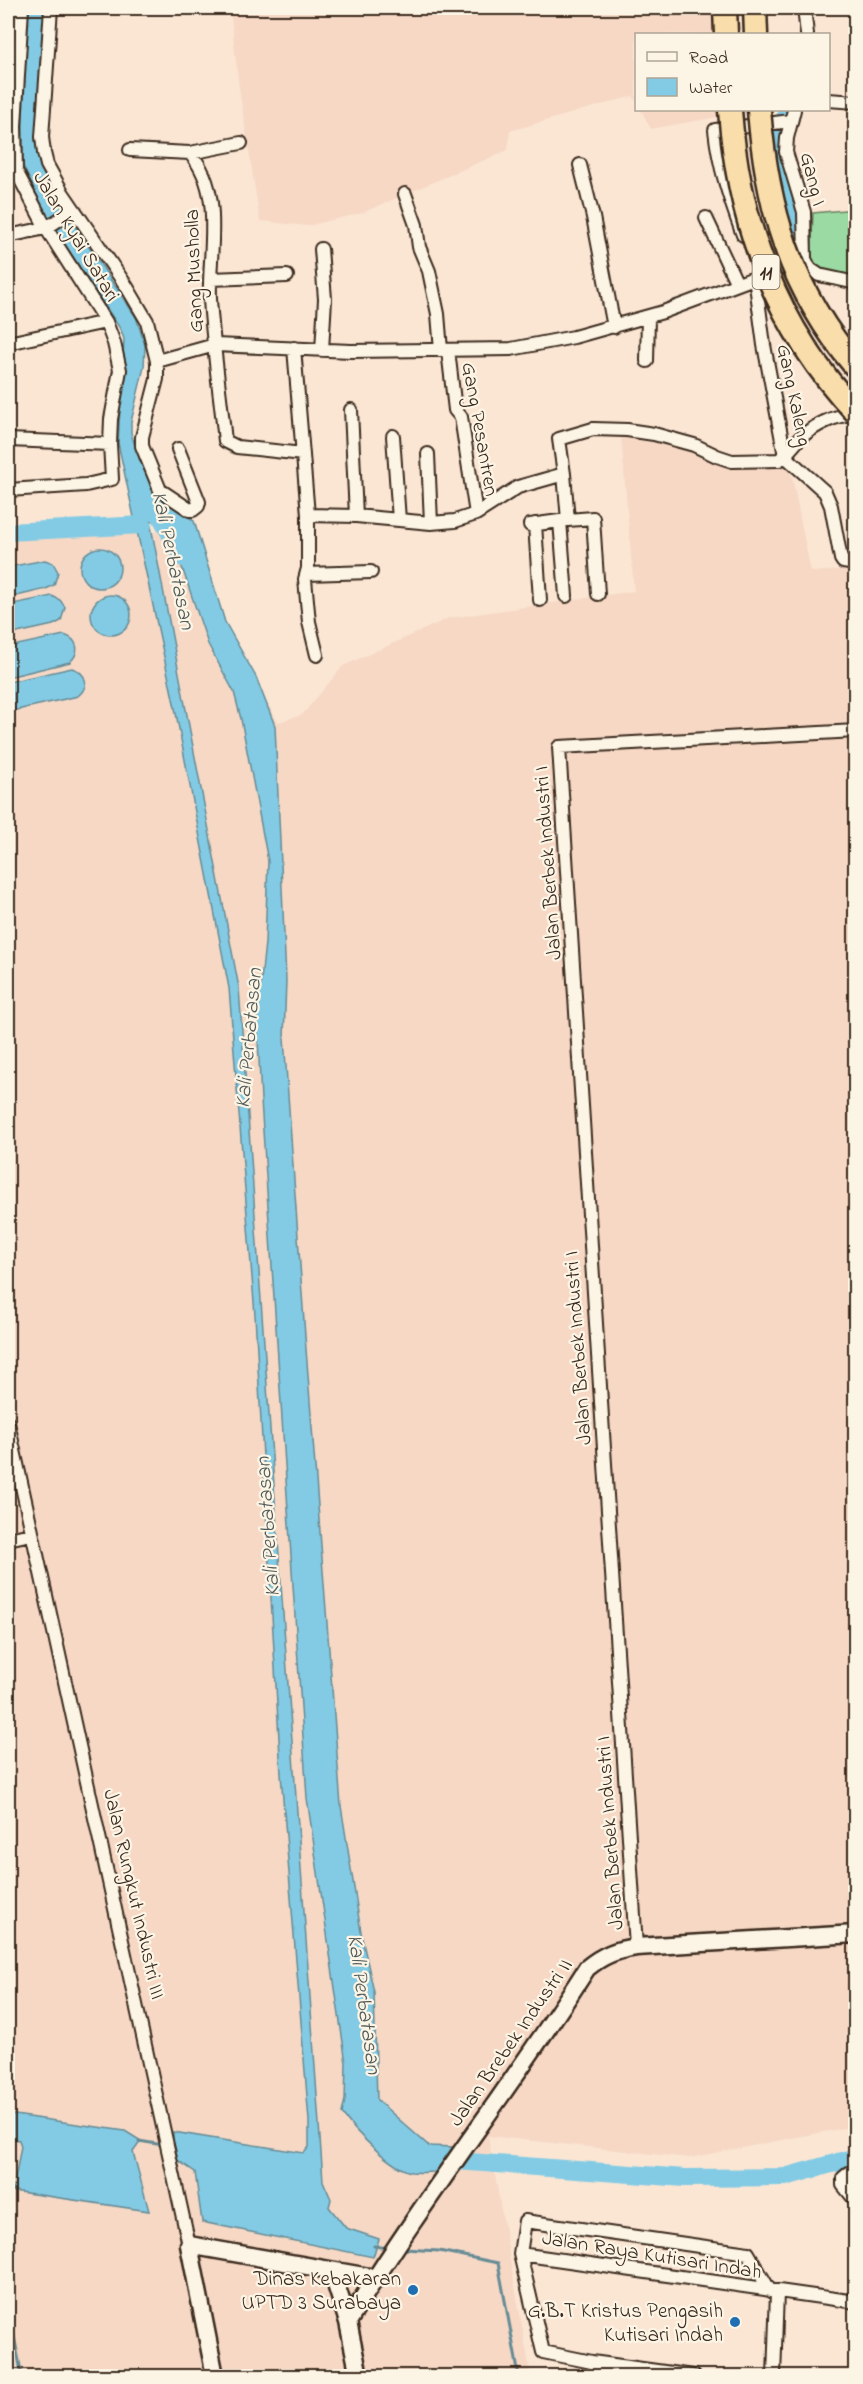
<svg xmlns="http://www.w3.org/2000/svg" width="863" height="2384" font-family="'Indie Flower',sans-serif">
  <rect width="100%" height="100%" fill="#fbe6d4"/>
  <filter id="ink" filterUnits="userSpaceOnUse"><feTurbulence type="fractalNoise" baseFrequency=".0167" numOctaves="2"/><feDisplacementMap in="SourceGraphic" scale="12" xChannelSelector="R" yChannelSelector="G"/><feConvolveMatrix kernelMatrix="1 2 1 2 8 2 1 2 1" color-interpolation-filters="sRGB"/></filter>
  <g filter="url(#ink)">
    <path fill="#f6d8c5" d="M 230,8 L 713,8 L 714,34 L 636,34 L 636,102 L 633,96 L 510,131 L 508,150 L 362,213 L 307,226 L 260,221 L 239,88 Z
      M 641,110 L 717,110 L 718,117 L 651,129 Z
      M 621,436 L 667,438 L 719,463 L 789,462 L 811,572 L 856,569 L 855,2126 L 689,2158 L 488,2136 L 531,2376 L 8,2376 L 8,540 L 170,531 L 278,722 L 302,715 L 343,666 L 449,618 L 634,591 Z"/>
    <path fill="#9bdaa3" stroke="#6b8260" stroke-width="1.5" d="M 855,209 L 855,279 L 815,268 L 811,258 L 813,213 Z"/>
    <path fill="#83cbe4" stroke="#668b95" stroke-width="1.5" d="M 28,8 L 46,8 L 36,137 L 41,166 L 62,207 L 136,317 L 145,345 L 144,367 L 131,422 L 131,433 L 136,449 L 143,469 L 168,502 L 194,521 L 225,622 L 256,677 L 275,726 L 286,980 L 284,1038 L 305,1336 L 341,1806 L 362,1938 L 374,1992 L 377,2100 L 429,2146 L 453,2147 L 435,2172 C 428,2172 419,2173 411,2172 C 391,2168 353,2130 342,2113 L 345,2100 L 346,2063 L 307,1798 L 261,1100 L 257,1018 L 265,943 L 268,861 L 241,719 L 234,692 L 208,644 L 166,520 L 150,521 L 239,988 L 323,2181 L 331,2199 L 329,2207 L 346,2228 L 379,2239 L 373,2257 L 202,2222 L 195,2172 L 173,2157 L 173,2132 L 304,2153 L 309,2147 L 309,2121 L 281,1774 L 255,1315 L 229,988 L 174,703 L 118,443 L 124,339 L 121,330 L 49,220 L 23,166 L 23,110 Z
      M80 568a20 20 0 1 1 40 0a20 20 0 1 1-40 0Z
      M 45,560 L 53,563 L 58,572 L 54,585 L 46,589 L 8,598 L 8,567 Z
      M91 615a20 20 0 1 1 40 0a20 20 0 1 1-40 0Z
      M 52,596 L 60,600 L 65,607 L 61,621 L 53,625 L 8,635 L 8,605 Z
      M 64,635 C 78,639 81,652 70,662 L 8,677 L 8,647 Z
      M 72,668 C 87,673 90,686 78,696 L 8,712 L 8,682 Z
      M 8,2114 L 125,2131 L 141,2141 L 133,2152 L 149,2211 L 13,2191 L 21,2146 L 19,2140 L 8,2138 Z"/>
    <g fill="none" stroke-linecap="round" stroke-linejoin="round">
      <path stroke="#668b95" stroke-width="3" d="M 139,2141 L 163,2145
        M 374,2246 L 388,2248
        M 404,2249 L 439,2251 L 498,2263 L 519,2376
        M 8,2306 L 22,2376"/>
      <path stroke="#83cbe4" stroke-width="18" d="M 787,110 L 777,156 L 794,204 L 797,237
        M 152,500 L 183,558
        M 8,532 L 143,525
        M 442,2160 L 685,2178 L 785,2177 L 856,2157"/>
      <g stroke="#3b2a1e" stroke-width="16">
        <path id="street" d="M 51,8 L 42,137 L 44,153 L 47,165 L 62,192 L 127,287 L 147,321 L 157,361 L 157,379 L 142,437 L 142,446 L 160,490 L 190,510 L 193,510 L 198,506 L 199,502 L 178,449
          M 804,8 L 807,34
          M 828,100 L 856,102
          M 794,110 L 787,138 L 786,152 L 804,212 L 805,259 L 810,269 L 819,275 L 856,283
          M 130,150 L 190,153 C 225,193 208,252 210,299 C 213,346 220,394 225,441 L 237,447 L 303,454
          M 190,153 L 241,143
          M 580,165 L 593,217 L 614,327
          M 405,194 L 416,225 L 419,247 L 429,271 L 438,314 L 441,350
          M 706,218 L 737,284
          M 743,235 C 730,200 719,167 715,130 L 791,121
          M 8,236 L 46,228 L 74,210
          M 321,249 L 325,299 L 322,350
          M 755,277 L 764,345 L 785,456 L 825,492 L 831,506 L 841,559 L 843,562 L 856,564
          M 211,279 L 287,276
          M 8,343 L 106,322
          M 294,348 L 308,515 L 308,568 L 305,579 L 307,601 L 309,622 L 317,655
          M 448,350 L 455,410 L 461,417 L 476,514
          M 157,361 L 215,345 L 351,351 L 511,349 L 574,337 L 663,312 L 805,259
          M 647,361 L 648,317
          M 351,410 L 356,516
          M 393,436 L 399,520
          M 8,440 L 110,444
          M 428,454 L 431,523
          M 564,474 L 568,520 L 593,518 L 598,594
          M 8,490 L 86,485 L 112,479 L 110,444 L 111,419 L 120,370 L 114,343 L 106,322 L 46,228 L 16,171 L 15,126 L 22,8
          M 308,515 L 356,516 L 431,523 L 455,521 L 476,514 L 518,487 L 564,474 L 559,439 L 593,429 L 627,430 L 654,434 L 694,445 L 717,456 L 732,461 L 779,460 C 787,454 792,447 799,439 C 813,426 836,414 856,414
          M 560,521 L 566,596
          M 535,524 L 540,600
          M 530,525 L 567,520
          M 307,574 L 371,572
          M 8,1423 L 189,2245
          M 8,1539 L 31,1534
          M 636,1947 L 559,747 L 856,731
          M 856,2171 L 849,2173 L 843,2178 L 843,2185 L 856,2201
          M 520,2254 L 856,2302
          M 592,2362 L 595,2376
          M 693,2376 L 592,2362 L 543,2352 L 520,2254 L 525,2221 L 748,2253 L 770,2291
          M 774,2376 L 777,2292"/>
      </g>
      <g stroke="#3b2a1e" stroke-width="21">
        <path id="secondary" d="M 332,2272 L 348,2322 L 359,2376
          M 348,2322 C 422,2200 511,2088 587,1968 C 603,1955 616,1950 636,1947 L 856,1934
          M 215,2376 L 189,2245 L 375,2278"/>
      </g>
      <g stroke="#3b2a1e" stroke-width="27">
        <path id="highway" d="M 725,8 L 726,34
          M 755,8 L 756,34"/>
      </g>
      <use href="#street" stroke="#fcf5e5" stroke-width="12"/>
      <use href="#secondary" stroke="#fcf5e5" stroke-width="16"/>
      <use href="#highway" stroke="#f9ddab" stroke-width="22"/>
      <g stroke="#3b2a1e" stroke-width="27" stroke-linecap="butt">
        <path id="highway-bridge" d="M 730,110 C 738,223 777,329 856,412
          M 759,110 C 767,209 790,289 856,367"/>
      </g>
      <use href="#highway-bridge" stroke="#f9ddab" stroke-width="22"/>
    </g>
  </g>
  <g fill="#1f6fb2" stroke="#fcf5e5" stroke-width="2">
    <circle cx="413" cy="2290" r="6"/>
    <circle cx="735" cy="2322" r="6"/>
  </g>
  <g text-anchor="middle" stroke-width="4.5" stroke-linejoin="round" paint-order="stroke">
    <rect fill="#fcf5e5" stroke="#75675a" stroke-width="1.5" x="752.5" y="255" width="27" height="34" rx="4.5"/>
    <g font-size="20" font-weight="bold" fill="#3b2a1e">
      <text x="766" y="279">11</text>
    </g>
    <g font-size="21" fill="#3b2a1e" stroke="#fcf5e5">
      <text transform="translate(814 179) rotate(76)" y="7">Gang I</text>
      <text transform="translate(77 236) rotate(59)" y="7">Jalan Kyai Satari</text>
      <text transform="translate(193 271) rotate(-92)" y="7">Gang Musholla</text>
      <text transform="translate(795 395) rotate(78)" y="7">Gang Kaleng</text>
      <text transform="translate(481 429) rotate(80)" y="7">Gang Pesantren</text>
      <text transform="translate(547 863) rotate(-94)" y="7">Jalan Berbek Industri I</text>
      <text transform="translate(577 1348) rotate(-94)" y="7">Jalan Berbek Industri I</text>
      <text transform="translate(609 1833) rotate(-94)" y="7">Jalan Berbek Industri I</text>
      <text transform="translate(135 1894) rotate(77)" y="7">Jalan Rungkut Industri III</text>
      <text transform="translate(510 2042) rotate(-55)" y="7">Jalan Brebek Industri II</text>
      <text transform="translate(652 2254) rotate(9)" y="7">Jalan Raya Kutisari Indah</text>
    </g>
    <g font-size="21" fill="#3b2a1e" stroke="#fcf5e5" text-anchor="end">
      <text x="401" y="2285">Dinas Kebakaran<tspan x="401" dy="24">UPTD 3 Surabaya</tspan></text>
      <text x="723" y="2317">G.B.T Kristus Pengasih<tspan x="723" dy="24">Kutisari Indah</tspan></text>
    </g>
    <g font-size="22" font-style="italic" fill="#515a59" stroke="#fcf5e5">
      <text transform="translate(175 560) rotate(78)" y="8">Kali Perbatasan</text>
      <text transform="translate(247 1038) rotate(-85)" y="8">Kali Perbatasan</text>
      <text transform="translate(266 1527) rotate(-94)" y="8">Kali Perbatasan</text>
      <text transform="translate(366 2004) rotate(82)" y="8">Kali Perbatasan</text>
    </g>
  </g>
  <rect width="863" height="2384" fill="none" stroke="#fcf5e5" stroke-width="30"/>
  <rect x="15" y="15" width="833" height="2354" fill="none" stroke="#3b2a1e" stroke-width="2" filter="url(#ink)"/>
  <rect x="635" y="33" width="195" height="78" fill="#fcf5e5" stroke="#afa495" stroke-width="1.5"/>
  <rect x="647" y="52" width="30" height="9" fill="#fcf5e5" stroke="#afa495" stroke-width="1.5"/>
  <text x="689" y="63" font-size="18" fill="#3b2a1e">Road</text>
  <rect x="647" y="78" width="30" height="18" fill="#83cbe4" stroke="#afa495" stroke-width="1.5"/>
  <text x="689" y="93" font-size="18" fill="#3b2a1e">Water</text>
</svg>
